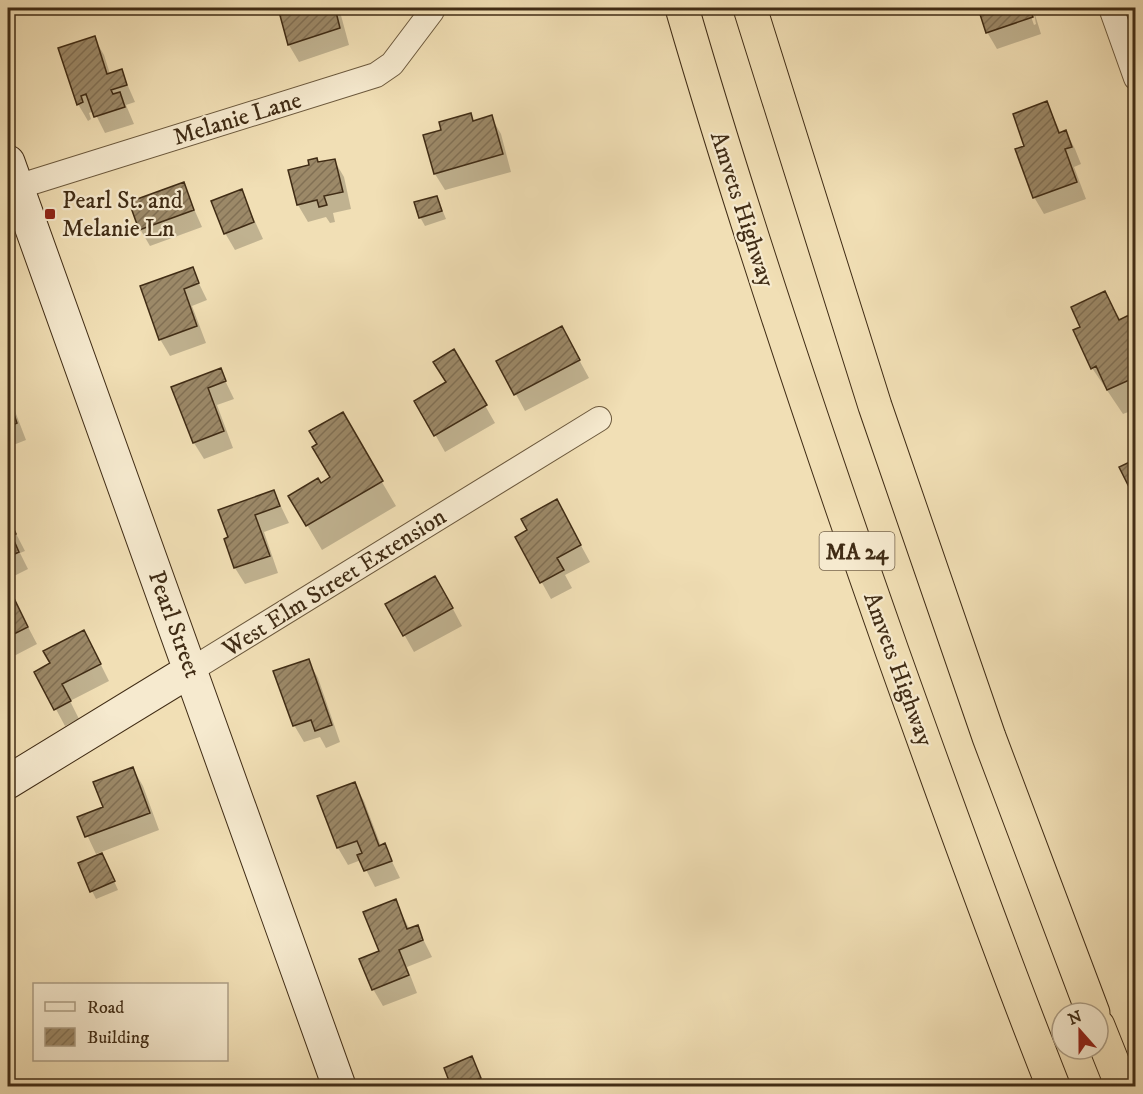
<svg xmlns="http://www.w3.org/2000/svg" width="1143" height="1094" font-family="'IM FELL DW Pica',serif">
  <defs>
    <pattern id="building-hatch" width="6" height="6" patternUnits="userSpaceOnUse" patternTransform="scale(1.5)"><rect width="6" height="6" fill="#9c8968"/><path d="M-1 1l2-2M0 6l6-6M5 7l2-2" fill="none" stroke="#817054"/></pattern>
  </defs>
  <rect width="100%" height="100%" fill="#f1dfb5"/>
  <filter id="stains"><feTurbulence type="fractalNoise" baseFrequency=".00333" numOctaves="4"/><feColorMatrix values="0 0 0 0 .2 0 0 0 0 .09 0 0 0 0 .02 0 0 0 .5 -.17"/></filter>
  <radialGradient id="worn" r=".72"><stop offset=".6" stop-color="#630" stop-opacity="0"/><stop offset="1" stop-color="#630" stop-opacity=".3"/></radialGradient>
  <path fill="#0003" d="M 280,8 L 339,8 L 349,45 L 299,62 L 289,45 Z
    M 979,8 L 1028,8 L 1034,25 L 1036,24 L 1033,8 L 1041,34 L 997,49 L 987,32 Z
    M 94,38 L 104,55 L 110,74 L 121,70 L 135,102 L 126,105 L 134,124 L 105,133 L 94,111 L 89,113 L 91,119 L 88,121 L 78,104 Z
    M 1047,103 L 1061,134 L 1066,132 L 1075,149 L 1081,164 L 1074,167 L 1086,199 L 1044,214 L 1034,197 L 1026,147 Z
    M 470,115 L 474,122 L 491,117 L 501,134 L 511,172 L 445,190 L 435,174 L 443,131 Z
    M 334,160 L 344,177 L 351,209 L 333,213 L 335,222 L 330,223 L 326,217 L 308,222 L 298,205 L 290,171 Z
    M 183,184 L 202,227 L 150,246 L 140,229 Z
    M 241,191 L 263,239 L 235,250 L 225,233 Z
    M 437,197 L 446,219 L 425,226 L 420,217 Z
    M 192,269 L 207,300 L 192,306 L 206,343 L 170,356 L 160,339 Z
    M 1105,293 L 1121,321 L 1136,330 L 1136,409 L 1123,414 L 1092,368 L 1082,328 Z
    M 571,345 L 589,378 L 525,411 L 498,361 Z
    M 454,351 L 495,423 L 445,452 L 416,401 L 447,383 Z
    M 220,370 L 234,399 L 217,405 L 233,448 L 204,459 L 194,443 L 173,388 Z
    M 8,393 L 26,440 L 8,447 Z
    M 342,414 L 396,506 L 322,550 L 290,496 L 332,478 Z
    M 274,492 L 289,523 L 264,532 L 278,573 L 245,584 L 235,568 L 225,540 Z
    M 566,518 L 590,562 L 565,575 L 572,588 L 551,599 L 517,538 Z
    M 8,522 L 10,522 L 25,551 L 20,553 L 28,569 L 8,579 Z
    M 8,589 L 37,644 L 12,657 L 8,650 Z
    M 445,594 L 462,626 L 414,652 L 387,604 Z
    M 93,649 L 109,681 L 70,701 L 79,719 L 65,726 L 36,672 Z
    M 308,661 L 318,678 L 340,742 L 326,748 L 320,737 L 304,742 L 294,725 Z
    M 133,769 L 143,786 L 159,830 L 96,854 L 79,818 L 105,808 Z
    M 354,784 L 364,801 L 381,846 L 384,845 L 400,878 L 375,887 L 361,860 L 348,865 L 338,848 L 319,797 Z
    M 106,863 L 118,890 L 96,899 L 92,891 Z
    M 395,901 L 410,930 L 417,927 L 432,957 L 407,967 L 417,993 L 383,1006 L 373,989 Z
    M 476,1066 L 483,1084 L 486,1082 L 489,1086 L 453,1086 L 445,1069 Z
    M 38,1083 L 40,1086 L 28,1086 Z"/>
  <path fill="url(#building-hatch)" stroke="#402c15" stroke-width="1.5" d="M 278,8 L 335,8 L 340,28 L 288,45 Z
    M 978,8 L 1030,8 L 1033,17 L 986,33 Z
    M 95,36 L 107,74 L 122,69 L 127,85 L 111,90 L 113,94 L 120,92 L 125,107 L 94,117 L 86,94 L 81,96 L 83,102 L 77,105 L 58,48 Z
    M 1047,101 L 1059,133 L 1066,130 L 1072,147 L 1065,149 L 1077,182 L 1033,198 L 1015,149 L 1024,146 L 1013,114 Z
    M 471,113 L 473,121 L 492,115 L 503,154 L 434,174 L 423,135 L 441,130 L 439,122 Z
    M 317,158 L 318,162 L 335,159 L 343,192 L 324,196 L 327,205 L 319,207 L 317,200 L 297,205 L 288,170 L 309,165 L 308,160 Z
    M 184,182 L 194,210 L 139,230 L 129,202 Z
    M 242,189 L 254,222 L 224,234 L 211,201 Z
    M 437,196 L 442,211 L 419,218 L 414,202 Z
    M 193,267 L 199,283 L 184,289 L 197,326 L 159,340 L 140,286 Z
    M 1105,291 L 1119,320 L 1129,315 L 1136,331 L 1136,377 L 1107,390 L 1096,366 L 1091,369 L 1073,330 L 1080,327 L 1071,307 Z
    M 562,326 L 580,360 L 514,395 L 496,361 Z
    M 454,349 L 487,405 L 434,436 L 414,401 L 446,382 L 433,362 Z
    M 221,368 L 226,381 L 208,388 L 224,431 L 193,443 L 171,387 Z
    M 8,397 L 17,423 L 8,427 Z
    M 343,412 L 383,481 L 306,526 L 288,496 L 318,478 L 321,483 L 330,477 L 312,447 L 317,444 L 309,431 Z
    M 1136,459 L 1136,501 L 1119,467 Z
    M 274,490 L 280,506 L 255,515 L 270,556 L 234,568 L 224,539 L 228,537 L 218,510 Z
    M 557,499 L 581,545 L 557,558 L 564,570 L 540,583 L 515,537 L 527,530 L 521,519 Z
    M 10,520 L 16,534 L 12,536 L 19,552 L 8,557 L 8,521 Z
    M 435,576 L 453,608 L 403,636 L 385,604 Z
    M 8,586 L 28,627 L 8,637 Z
    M 84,630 L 101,664 L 62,684 L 71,701 L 54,710 L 34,672 L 50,663 L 43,651 Z
    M 309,659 L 332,725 L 315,731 L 311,720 L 293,726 L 273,671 Z
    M 133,767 L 150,813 L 85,837 L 77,817 L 103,807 L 93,782 Z
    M 355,782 L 379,846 L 385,843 L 392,861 L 364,871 L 357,855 L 362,853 L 357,841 L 337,848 L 317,796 Z
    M 102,853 L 115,881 L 90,892 L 78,863 Z
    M 396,899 L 407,929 L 418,925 L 423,940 L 399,950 L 409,975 L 372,990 L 359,959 L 379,951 L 363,912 Z
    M 472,1056 L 481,1078 L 460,1086 L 451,1086 L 444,1068 Z"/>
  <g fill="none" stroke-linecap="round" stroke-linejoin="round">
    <g stroke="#6c593d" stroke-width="26">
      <path id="street" d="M 1111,8 L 1136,78
        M 17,187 L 376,75 L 392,64 L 432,11
        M 191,670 L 599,419"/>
    </g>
    <g stroke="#402c15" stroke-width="35">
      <path id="secondary" d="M 8,162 L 339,1086
        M 8,782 L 191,670"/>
    </g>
    <g stroke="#402c15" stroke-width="35">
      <path id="highway" d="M 682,8 C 745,224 817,438 892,651 C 944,797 996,942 1053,1086
        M 750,8 L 875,406 L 989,737 L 1093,1013
        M 1098,1026 L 1122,1086"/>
    </g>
    <use href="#street" stroke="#f6eacf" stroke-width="24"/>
    <use href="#secondary" stroke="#f6eacf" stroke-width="33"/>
    <use href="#highway" stroke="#f1dfb5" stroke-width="33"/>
  </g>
  <rect fill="#8f2418" stroke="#f6eacf" stroke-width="2" x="44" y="208" width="12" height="12" rx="3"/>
  <g text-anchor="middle" stroke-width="4.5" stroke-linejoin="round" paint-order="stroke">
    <rect fill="#f6eacf" stroke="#77654d" stroke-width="1.5" x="819.5" y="532" width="75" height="38" rx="4.5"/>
    <g font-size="22" font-weight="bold" fill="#402c15">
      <text x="857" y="559">MA 24</text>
    </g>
    <g font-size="24" fill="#402c15" stroke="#f6eacf">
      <text transform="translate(237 118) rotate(-17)" y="8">Melanie Lane</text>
      <text transform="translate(743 209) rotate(72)" y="8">Amvets Highway</text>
      <text transform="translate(334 582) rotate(-32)" y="8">West Elm Street Extension</text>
      <text transform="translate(175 624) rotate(70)" y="8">Pearl Street</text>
      <text transform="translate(899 669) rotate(70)" y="8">Amvets Highway</text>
    </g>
    <g font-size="24" fill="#402c15" stroke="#f6eacf" text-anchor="start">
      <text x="62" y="208">Pearl St. and<tspan x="62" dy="28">Melanie Ln</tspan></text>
    </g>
  </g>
  <rect width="1143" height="1094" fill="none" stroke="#f1dfb5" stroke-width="30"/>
  <rect x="9" y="9" width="1125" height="1076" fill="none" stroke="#402c15" stroke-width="3"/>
  <rect x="15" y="15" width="1113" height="1064" fill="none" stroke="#402c15" stroke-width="1.5"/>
  <rect x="33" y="983" width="195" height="78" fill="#f6eacf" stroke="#ad9e85" stroke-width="1.5"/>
  <rect x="45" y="1002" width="30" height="9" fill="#f6eacf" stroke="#ad9e85" stroke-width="1.5"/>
  <text x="87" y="1013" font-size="18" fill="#402c15">Road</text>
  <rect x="45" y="1028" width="30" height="18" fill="url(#building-hatch)" stroke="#ad9e85" stroke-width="1.5"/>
  <text x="87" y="1043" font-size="18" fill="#402c15">Building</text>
  <g transform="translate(1080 1031) rotate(339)"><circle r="28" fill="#f6eacf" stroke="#ad9e85" stroke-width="1.5"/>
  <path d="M0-4.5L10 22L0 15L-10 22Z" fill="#8f2418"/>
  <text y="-9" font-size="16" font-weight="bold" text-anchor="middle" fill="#402c15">N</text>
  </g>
  <rect width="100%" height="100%" filter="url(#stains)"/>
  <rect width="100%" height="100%" fill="url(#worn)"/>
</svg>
